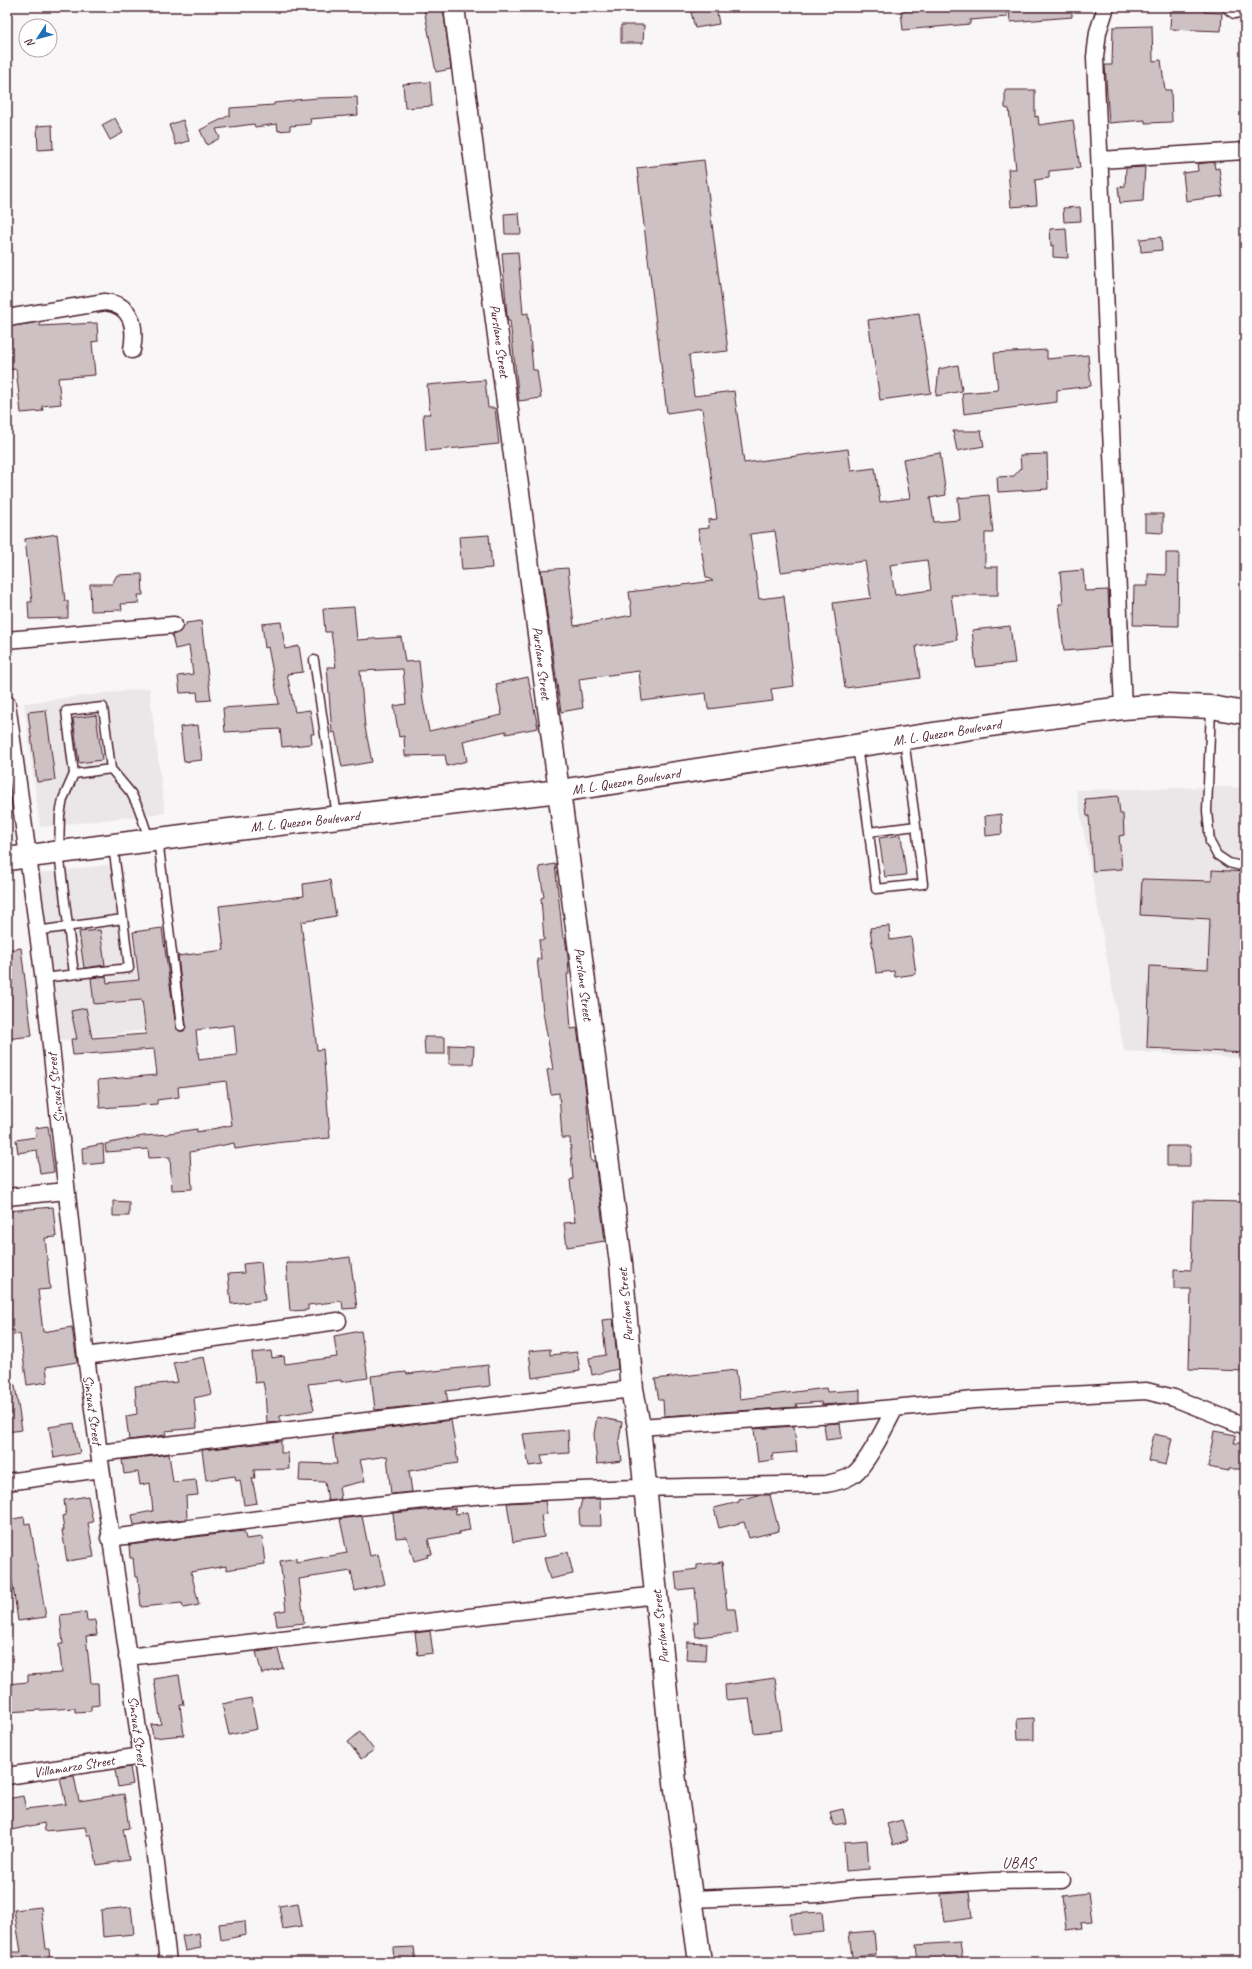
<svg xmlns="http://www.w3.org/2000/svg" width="1252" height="1969" font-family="Caveat,sans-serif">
  <rect width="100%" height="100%" fill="#f8f6f7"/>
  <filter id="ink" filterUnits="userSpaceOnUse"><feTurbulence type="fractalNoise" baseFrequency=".025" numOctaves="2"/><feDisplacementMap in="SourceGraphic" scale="8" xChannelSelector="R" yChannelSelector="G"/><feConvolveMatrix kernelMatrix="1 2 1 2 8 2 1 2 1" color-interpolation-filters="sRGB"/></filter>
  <g filter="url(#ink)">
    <path fill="#ebe6e8" d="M 149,688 L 165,813 L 40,827 L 24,703 Z
      M 1227,787 L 1245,788 L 1245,1058 L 1124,1051 L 1076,790 Z
      M 122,863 L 144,1030 L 55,1041 L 33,874 Z"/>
    <path fill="#cdc1c4" stroke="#4a1f2b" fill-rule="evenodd" d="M 435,7 L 443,7 L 451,69 L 436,72 L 424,9 Z
      M 716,7 L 719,24 L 695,28 L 691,12 Z
      M 939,7 L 1006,7 L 1007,17 L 970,20 L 970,24 L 903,30 L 901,11 Z
      M 1009,7 L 1072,7 L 1072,17 L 1010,22 Z
      M 1171,7 L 1206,7 L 1204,12 L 1222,13 L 1221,31 L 1170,29 Z
      M 621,25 L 644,25 L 643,43 L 621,43 Z
      M 1152,26 L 1153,61 L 1161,60 L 1165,90 L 1171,90 L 1172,122 L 1145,123 L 1145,120 L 1109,123 L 1105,65 L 1112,65 L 1113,27 Z
      M 430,82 L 432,106 L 405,108 L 403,84 Z
      M 1005,90 L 1035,90 L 1035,117 L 1038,116 L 1039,125 L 1073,120 L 1080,168 L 1049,171 L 1049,178 L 1035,180 L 1037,205 L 1011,207 L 1008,169 L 1016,169 L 1009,109 L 1005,108 Z
      M 357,97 L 358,115 L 310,119 L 311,124 L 290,126 L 290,130 L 278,131 L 277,124 L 255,127 L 254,124 L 216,129 L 220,138 L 207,145 L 200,130 L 230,115 L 230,108 L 274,105 L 274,103 L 294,101 L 294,100 L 319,98 Z
      M 115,118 L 123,133 L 110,140 L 102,125 Z
      M 183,120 L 189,141 L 176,145 L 169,125 Z
      M 52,125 L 53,149 L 38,150 L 37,126 Z
      M 704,160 L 728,351 L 689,355 L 694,396 L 734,391 L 744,463 L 848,449 L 851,471 L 875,468 L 880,502 L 910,498 L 903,459 L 940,453 L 946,495 L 930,498 L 934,522 L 960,520 L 958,498 L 989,495 L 993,533 L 985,533 L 985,567 L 998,567 L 998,595 L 951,595 L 957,640 L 916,646 L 920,678 L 845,688 L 833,603 L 871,598 L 865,561 L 781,572 L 775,531 L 750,534 L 759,599 L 784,596 L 794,686 L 771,689 L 773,701 L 708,709 L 706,693 L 642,701 L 639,671 L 579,679 L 583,708 L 561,712 L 541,570 L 568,568 L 574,626 L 632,615 L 629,592 L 713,581 L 706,577 L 698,529 L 709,528 L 708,520 L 717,519 L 702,408 L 667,413 L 637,168 ZM 927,560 L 931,590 L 895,595 L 890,565 Z
      M 1214,162 L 1215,169 L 1219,168 L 1223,196 L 1186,201 L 1183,173 L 1198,171 L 1197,164 Z
      M 1145,167 L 1143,201 L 1120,203 L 1118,187 L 1125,186 L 1126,168 Z
      M 1080,207 L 1081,221 L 1064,222 L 1063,208 Z
      M 519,213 L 521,234 L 505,234 L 504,214 Z
      M 1066,228 L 1068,258 L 1053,257 L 1053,245 L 1051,246 L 1050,229 Z
      M 1161,237 L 1162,250 L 1141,252 L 1140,239 Z
      M 518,252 L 523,314 L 528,313 L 533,370 L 537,370 L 541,398 L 519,401 L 510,321 L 508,321 L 507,316 L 502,253 Z
      M 919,313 L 931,393 L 880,400 L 868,320 Z
      M 40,322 L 40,326 L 97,323 L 98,341 L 92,342 L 95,375 L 58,378 L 61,404 L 42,406 L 43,411 L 21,413 L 16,369 L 7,370 L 7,327 Z
      M 1047,350 L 1047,359 L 1088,355 L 1091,386 L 1057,390 L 1057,402 L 964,414 L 962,393 L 998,390 L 994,353 Z
      M 958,365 L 962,391 L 936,396 L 939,369 Z
      M 485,380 L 488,408 L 495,408 L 499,444 L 426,451 L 423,414 L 430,414 L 427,385 Z
      M 953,431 L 981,431 L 984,446 L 957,451 Z
      M 1047,454 L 1048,489 L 998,492 L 997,477 L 1014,476 L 1021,468 L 1020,455 Z
      M 1145,514 L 1163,514 L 1163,533 L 1145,532 Z
      M 57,534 L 65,601 L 68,601 L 68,618 L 29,619 L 28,602 L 32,602 L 25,539 Z
      M 489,535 L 492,568 L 462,570 L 459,537 Z
      M 1166,553 L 1179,553 L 1178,626 L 1133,625 L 1134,586 L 1148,586 L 1148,574 L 1166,575 Z
      M 1083,570 L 1085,591 L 1108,590 L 1111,647 L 1064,651 L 1059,604 L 1063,604 L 1060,572 Z
      M 142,574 L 143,595 L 138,595 L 139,603 L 121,604 L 122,610 L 91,611 L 90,584 L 112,584 L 117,575 Z
      M 354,607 L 357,640 L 401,637 L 405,662 L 419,661 L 423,701 L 429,731 L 502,715 L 496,684 L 528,677 L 538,728 L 506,734 L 506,731 L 463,741 L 467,761 L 447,766 L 445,755 L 405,756 L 404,736 L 399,737 L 394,706 L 406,704 L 403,669 L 360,671 L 365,727 L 372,762 L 342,767 L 335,732 L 332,733 L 327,667 L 336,667 L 331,632 L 325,632 L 323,609 Z
      M 201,621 L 211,700 L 198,701 L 197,692 L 180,693 L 178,676 L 193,674 L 189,646 L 175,649 L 172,635 L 180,632 L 183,626 L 186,626 L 186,623 Z
      M 281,622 L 285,649 L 299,646 L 303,672 L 287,674 L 295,712 L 310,710 L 314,734 L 311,734 L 312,744 L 282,747 L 280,729 L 225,732 L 223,708 L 279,704 L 268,647 L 265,648 L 262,624 Z
      M 1010,626 L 1015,663 L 976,667 L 972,630 Z
      M 46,710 L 55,780 L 37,782 L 28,712 Z
      M 96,715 L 102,760 L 79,763 L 73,718 Z
      M 198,725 L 202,760 L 184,762 L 180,727 Z
      M 1118,796 L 1120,814 L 1123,814 L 1124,835 L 1119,836 L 1122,869 L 1093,871 L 1089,816 L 1087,816 L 1085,799 Z
      M 1001,814 L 1002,834 L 986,836 L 985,816 Z
      M 901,835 L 906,875 L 885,877 L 879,838 Z
      M 555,864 L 563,938 L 565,938 L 568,957 L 569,974 L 567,974 L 571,1029 L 577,1028 L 586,1092 L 591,1161 L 595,1161 L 605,1241 L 567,1247 L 564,1223 L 575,1222 L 570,1180 L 573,1179 L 570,1138 L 562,1138 L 559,1093 L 551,1094 L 547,1070 L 553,1069 L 543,1012 L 537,959 L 541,959 L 539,940 L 544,940 L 541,898 L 544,897 L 539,867 Z
      M 1212,870 L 1245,872 L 1245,1053 L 1147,1048 L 1150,966 L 1208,969 L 1210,919 L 1140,915 L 1142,879 L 1212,881 Z
      M 330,880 L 336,916 L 301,922 L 317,1050 L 323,1049 L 330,1138 L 283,1142 L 235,1149 L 234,1143 L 190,1152 L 192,1189 L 172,1190 L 170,1157 L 149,1158 L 148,1149 L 106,1152 L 105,1144 L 143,1136 L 169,1134 L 169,1133 L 197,1129 L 197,1132 L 232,1125 L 226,1081 L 178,1087 L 179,1097 L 157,1100 L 157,1104 L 100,1108 L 98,1080 L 157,1075 L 154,1049 L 73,1055 L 71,1039 L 77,1039 L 71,1011 L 86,1008 L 92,1038 L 146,1034 L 142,1000 L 94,1004 L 91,978 L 106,976 L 107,983 L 139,980 L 133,932 L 162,928 L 176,1027 L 179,1031 L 184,1031 L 186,1025 L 178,956 L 224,950 L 219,906 L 304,896 L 303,884 ZM 234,1025 L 237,1055 L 199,1060 L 196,1030 Z
      M 889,926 L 890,940 L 911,937 L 916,974 L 895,977 L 894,971 L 876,973 L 870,928 Z
      M 100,930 L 105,965 L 84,968 L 79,932 Z
      M 21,948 L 32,1036 L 7,1039 L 7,950 Z
      M 424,1037 L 445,1037 L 445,1054 L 425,1054 Z
      M 449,1045 L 474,1046 L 473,1064 L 449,1064 Z
      M 48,1126 L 54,1172 L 40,1174 L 37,1150 L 18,1153 L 16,1140 L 36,1137 L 35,1128 Z
      M 103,1144 L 104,1163 L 83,1165 L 82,1148 Z
      M 1167,1146 L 1190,1146 L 1190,1166 L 1167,1166 Z
      M 113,1201 L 129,1202 L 129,1216 L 113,1216 Z
      M 1193,1201 L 1245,1202 L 1245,1371 L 1189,1369 L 1191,1289 L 1174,1289 L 1174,1269 L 1191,1270 Z
      M 53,1207 L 56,1237 L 45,1238 L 50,1289 L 38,1290 L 43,1332 L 72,1327 L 77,1362 L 46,1367 L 48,1382 L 27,1385 L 20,1334 L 14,1335 L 14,1330 L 7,1331 L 7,1211 Z
      M 350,1257 L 357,1308 L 343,1309 L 342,1301 L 308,1305 L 308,1310 L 290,1311 L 286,1263 L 304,1263 Z
      M 261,1262 L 265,1300 L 231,1304 L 228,1274 L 244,1273 L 243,1264 Z
      M 613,1319 L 618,1369 L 592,1375 L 589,1358 L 606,1355 L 602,1320 Z
      M 361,1331 L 368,1378 L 341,1382 L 341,1380 L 308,1384 L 314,1410 L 280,1416 L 280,1422 L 267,1423 L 265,1392 L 263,1382 L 255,1383 L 252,1353 L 271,1351 L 272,1358 L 284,1356 L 285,1364 L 337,1357 L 334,1336 Z
      M 550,1349 L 550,1355 L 577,1352 L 580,1371 L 532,1378 L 529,1351 Z
      M 204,1357 L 212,1394 L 194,1398 L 197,1428 L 165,1431 L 166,1435 L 129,1440 L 126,1416 L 137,1414 L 135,1386 L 178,1382 L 173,1363 Z
      M 488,1365 L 490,1386 L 446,1391 L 448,1402 L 375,1410 L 371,1376 L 406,1372 L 407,1374 Z
      M 736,1370 L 740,1399 L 826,1388 L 827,1392 L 860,1390 L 860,1402 L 822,1405 L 821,1402 L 796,1404 L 797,1407 L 664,1416 L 663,1400 L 659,1400 L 655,1379 Z
      M 7,1385 L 15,1385 L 22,1430 L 7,1432 Z
      M 597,1417 L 622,1422 L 619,1440 L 622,1461 L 597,1464 L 594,1434 Z
      M 451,1420 L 458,1463 L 409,1471 L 412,1492 L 391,1494 L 387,1456 L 360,1460 L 365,1481 L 339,1487 L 341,1499 L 328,1501 L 325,1482 L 299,1481 L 300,1463 L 337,1464 L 332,1435 Z
      M 74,1423 L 80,1453 L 54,1458 L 49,1427 Z
      M 840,1423 L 842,1438 L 826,1440 L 824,1424 Z
      M 794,1426 L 797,1452 L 772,1454 L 773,1460 L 758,1462 L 754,1429 Z
      M 568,1430 L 569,1453 L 541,1455 L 543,1464 L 529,1466 L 523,1434 Z
      M 1214,1431 L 1236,1435 L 1234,1443 L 1245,1443 L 1245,1469 L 1229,1469 L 1229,1471 L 1208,1467 Z
      M 1154,1434 L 1172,1438 L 1166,1465 L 1148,1461 Z
      M 281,1441 L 281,1453 L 288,1453 L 289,1469 L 254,1470 L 255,1478 L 252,1478 L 257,1503 L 244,1505 L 240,1480 L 236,1481 L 235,1476 L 206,1480 L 202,1450 Z
      M 169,1454 L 173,1482 L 196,1480 L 198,1495 L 186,1496 L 187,1519 L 134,1525 L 132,1515 L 153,1511 L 150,1483 L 140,1485 L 138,1472 L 124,1474 L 122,1460 Z
      M 759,1495 L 770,1495 L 779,1531 L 749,1538 L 744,1522 L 719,1528 L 714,1508 L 739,1502 L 739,1500 Z
      M 88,1496 L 93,1522 L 88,1523 L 94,1557 L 67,1561 L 62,1530 L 64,1530 L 62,1516 L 66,1515 L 64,1500 Z
      M 582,1499 L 600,1499 L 601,1526 L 580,1526 L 579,1512 Z
      M 545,1501 L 547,1514 L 541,1515 L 544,1537 L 513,1542 L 507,1503 Z
      M 448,1508 L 449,1509 L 455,1508 L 456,1514 L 467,1512 L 470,1530 L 459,1532 L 459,1534 L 428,1539 L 432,1554 L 427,1555 L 428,1557 L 414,1561 L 407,1537 L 396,1538 L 393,1513 Z
      M 362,1516 L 370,1556 L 378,1554 L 385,1584 L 355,1591 L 351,1571 L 299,1579 L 304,1623 L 277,1626 L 275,1612 L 286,1610 L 280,1561 L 296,1558 L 296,1562 L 347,1553 L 340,1519 Z
      M 24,1517 L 25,1524 L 30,1523 L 46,1617 L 18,1621 L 12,1580 L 7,1581 L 7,1520 Z
      M 244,1531 L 246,1539 L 262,1537 L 265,1564 L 226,1570 L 226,1566 L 191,1572 L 199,1605 L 183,1608 L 182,1603 L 141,1607 L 138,1577 L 135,1577 L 133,1558 L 130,1558 L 129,1545 Z
      M 568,1552 L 573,1574 L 550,1579 L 544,1558 Z
      M 722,1562 L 727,1609 L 735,1609 L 738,1633 L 696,1637 L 694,1622 L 698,1622 L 695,1588 L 677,1590 L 675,1572 L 697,1569 L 697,1565 Z
      M 86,1612 L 87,1621 L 95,1620 L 97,1635 L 86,1636 L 91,1683 L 98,1683 L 99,1705 L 91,1706 L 91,1711 L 75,1712 L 75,1708 L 7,1712 L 7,1684 L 28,1682 L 28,1675 L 62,1673 L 59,1644 L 63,1644 L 60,1615 Z
      M 430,1631 L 433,1653 L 418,1655 L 415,1633 Z
      M 687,1642 L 706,1643 L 705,1661 L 686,1660 Z
      M 278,1649 L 283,1668 L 262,1674 L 256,1652 Z
      M 179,1675 L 184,1705 L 180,1705 L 184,1735 L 153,1738 L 151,1725 L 161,1724 L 154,1679 Z
      M 775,1678 L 782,1730 L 754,1733 L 749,1698 L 726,1700 L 725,1685 Z
      M 251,1698 L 257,1729 L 229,1735 L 222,1704 Z
      M 1034,1718 L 1034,1740 L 1018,1740 L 1017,1719 Z
      M 360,1732 L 374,1750 L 361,1759 L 348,1742 Z
      M 130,1767 L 133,1784 L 118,1787 L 115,1770 Z
      M 74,1776 L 79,1801 L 124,1794 L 129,1828 L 123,1829 L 129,1860 L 97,1865 L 91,1835 L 87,1835 L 85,1827 L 45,1831 L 44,1823 L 7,1831 L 7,1799 L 23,1796 L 26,1809 L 66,1804 L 60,1778 Z
      M 843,1809 L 846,1823 L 833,1825 L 830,1812 Z
      M 902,1820 L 908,1840 L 893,1845 L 887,1824 Z
      M 867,1840 L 869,1869 L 846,1871 L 844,1842 Z
      M 969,1892 L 972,1918 L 945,1922 L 941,1894 Z
      M 1088,1893 L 1092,1921 L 1081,1922 L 1082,1928 L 1066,1930 L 1062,1896 Z
      M 298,1903 L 302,1926 L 283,1929 L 279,1906 Z
      M 41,1907 L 46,1949 L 49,1949 L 50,1962 L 12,1962 L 11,1952 L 21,1952 L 14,1910 Z
      M 131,1907 L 134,1934 L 103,1937 L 101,1910 Z
      M 822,1912 L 824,1932 L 792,1935 L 790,1914 Z
      M 245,1921 L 246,1935 L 221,1940 L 219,1924 Z
      M 874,1931 L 876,1955 L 852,1957 L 849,1933 Z
      M 199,1933 L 201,1948 L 185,1951 L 182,1936 Z
      M 960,1942 L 963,1962 L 918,1962 L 916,1945 Z
      M 414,1947 L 416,1962 L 394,1962 L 393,1948 Z"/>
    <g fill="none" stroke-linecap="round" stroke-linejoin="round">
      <g stroke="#4a1f2b" stroke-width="11">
        <path id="service" d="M 314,660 L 337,816
          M 1211,708 L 1207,811 L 1210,842 L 1217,855 L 1229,863 L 1245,867
          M 857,746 L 869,832 L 916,826 L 904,740
          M 74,774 L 111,769
          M 869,832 L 876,889 L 923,884 L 916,826
          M 158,839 L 181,1026
          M 36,931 L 123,919 L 113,846
          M 74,974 L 59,853 L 60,815 L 63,799 L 74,774 L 66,711 L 103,707 L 111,769 L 131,793 L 139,809 L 149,839
          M 43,978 L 129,968 L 123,919"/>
      </g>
      <g stroke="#4a1f2b" stroke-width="19">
        <path id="minor" d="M 1106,7 L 1098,32 L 1095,57 L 1123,708
          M 1231,7 L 1235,10
          M 1100,160 L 1245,151
          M 7,318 L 105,302 C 133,305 136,327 132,350
          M 7,640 L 174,625
          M 7,704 C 20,797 33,889 44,982 C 58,1107 70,1232 86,1356 C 112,1558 145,1759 168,1962
          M 7,1197 L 66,1191
          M 86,1356 L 338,1321
          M 639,1427 L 833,1414 L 974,1400 L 1146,1391 L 1174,1398 L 1245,1426
          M 99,1453 L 632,1389
          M 7,1482 L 101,1469
          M 109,1538 C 235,1523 360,1504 486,1495 C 599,1487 713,1487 826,1484 C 836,1482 846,1480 854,1474 C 868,1463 886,1425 895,1408
          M 127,1657 L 657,1595
          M 7,1776 L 142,1756
          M 691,1899 L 818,1894 L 856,1889 L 993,1881 L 1062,1880"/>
      </g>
      <g stroke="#4a1f2b" stroke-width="23">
        <path id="tertiary" d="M 454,7 L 559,791"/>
      </g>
      <g stroke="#4a1f2b" stroke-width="25">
        <path id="primary" d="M 559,791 L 621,1263 L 632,1389 L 639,1427 L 643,1465 L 675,1782 L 700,1962"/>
      </g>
      <g stroke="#4a1f2b" stroke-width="25">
        <path id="trunk" d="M 7,859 L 221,831 L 559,791 L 1005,723 L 1123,708 L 1166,705 L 1211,707 L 1245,713"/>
      </g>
      <use href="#service" stroke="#fff" stroke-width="8"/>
      <use href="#minor" stroke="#fff" stroke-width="16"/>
      <use href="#tertiary" stroke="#fff" stroke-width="20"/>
      <use href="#primary" stroke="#fff" stroke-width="22"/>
      <use href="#trunk" stroke="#fff" stroke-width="22"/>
    </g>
  </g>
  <g text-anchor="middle" stroke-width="3" stroke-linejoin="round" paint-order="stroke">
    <g font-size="14" fill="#4a1f2b" stroke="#fff">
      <text transform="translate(500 341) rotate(82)" y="5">Purslane Street</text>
      <text transform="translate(542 663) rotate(83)" y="5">Purslane Street</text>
      <text transform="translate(947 732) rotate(-9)" y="5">M. L. Quezon Boulevard</text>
      <text transform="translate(626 781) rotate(-9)" y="5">M. L. Quezon Boulevard</text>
      <text transform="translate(305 821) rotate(-6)" y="5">M. L. Quezon Boulevard</text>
      <text transform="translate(584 984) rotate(83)" y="5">Purslane Street</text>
      <text transform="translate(55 1088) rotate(-96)" y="5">Sinsuat Street</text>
      <text transform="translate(625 1305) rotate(-95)" y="5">Purslane Street</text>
      <text transform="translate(93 1410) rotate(82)" y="5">Sinsuat Street</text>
      <text transform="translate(660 1627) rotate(-96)" y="5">Purslane Street</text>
      <text transform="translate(138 1731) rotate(82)" y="5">Sinsuat Street</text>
      <text transform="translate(74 1766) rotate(-9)" y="5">Villamarzo Street</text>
    </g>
    <g font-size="15" letter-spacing="1" fill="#4a1f2b" stroke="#fff">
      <text x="1019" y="1868">UBAS</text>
    </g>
  </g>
  <rect width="1252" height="1969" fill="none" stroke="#fff" stroke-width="24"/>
  <rect x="12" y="12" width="1228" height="1945" fill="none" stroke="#4a1f2b" stroke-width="1.5" filter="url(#ink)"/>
  <g transform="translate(38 38) rotate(234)"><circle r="19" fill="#ffffff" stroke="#b7a5aa"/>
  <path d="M0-3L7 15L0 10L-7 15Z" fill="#1f6fb2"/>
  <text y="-6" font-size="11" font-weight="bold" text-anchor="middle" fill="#4a1f2b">N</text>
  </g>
</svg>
